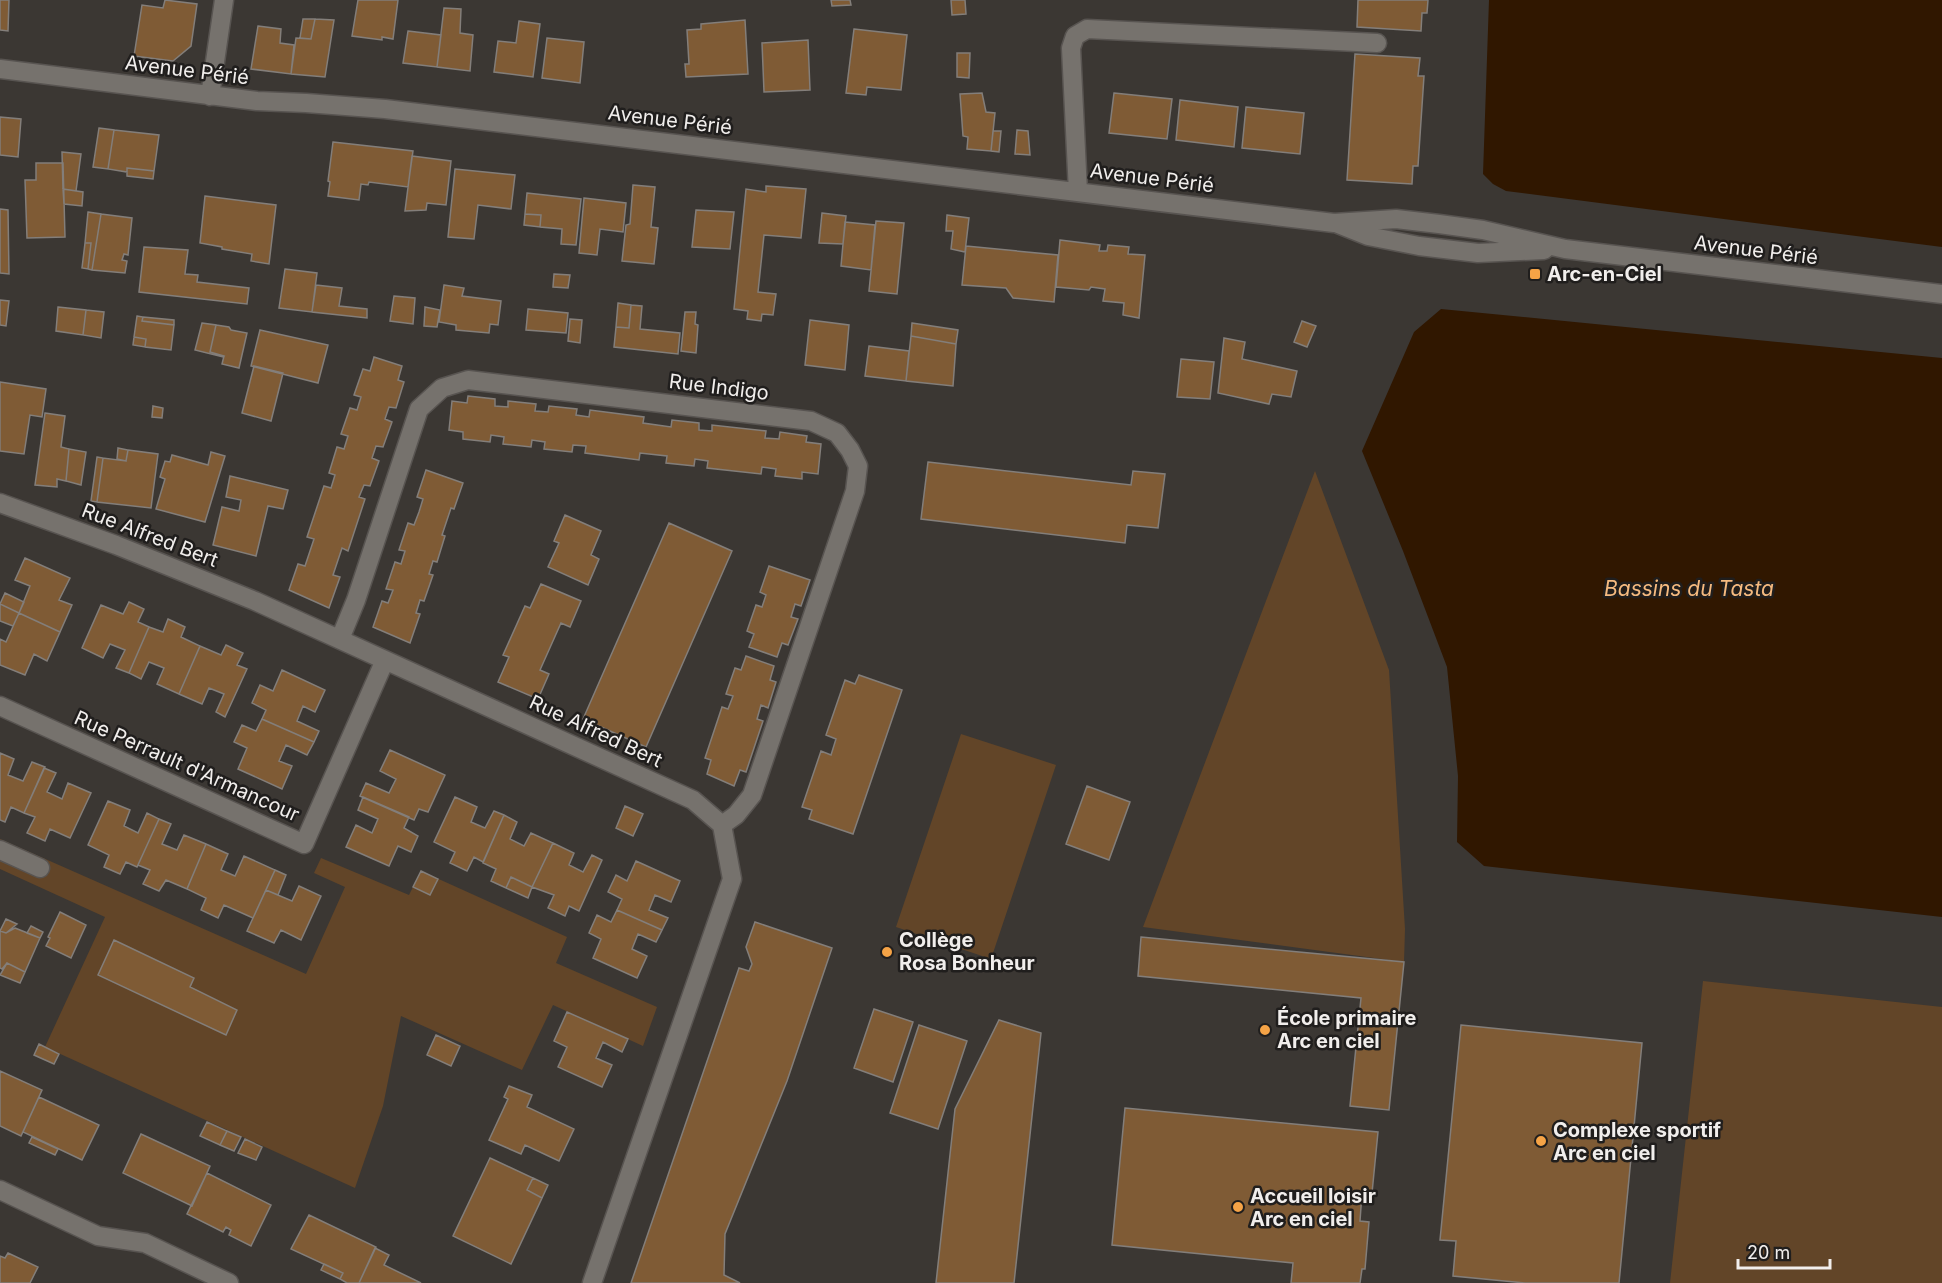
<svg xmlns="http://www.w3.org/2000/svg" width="1942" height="1283" font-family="Inter,sans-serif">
  <rect width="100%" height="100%" fill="#3b3733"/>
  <path fill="#624528" d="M 1315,471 L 1389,670 L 1405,929 L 1404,962 L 1143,927 Z
    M 961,734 L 1056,765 L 991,959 L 896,927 Z
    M 0,839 L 306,974 L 345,887 L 314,873 L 321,858 L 409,895 L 421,871 L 567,937 L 556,963 L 657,1007 L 643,1046 L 553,1005 L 522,1070 L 401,1016 L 383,1106 L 355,1188 L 45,1047 L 105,917 L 0,869 Z
    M 1703,981 L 1942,1007 L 1942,1283 L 1670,1283 Z"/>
  <path fill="#301700" d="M 1489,0 L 1942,0 L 1942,247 L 1506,191 L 1493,184 L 1483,174 Z
    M 1441,309 L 1942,358 L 1942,917 L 1484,866 L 1457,842 L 1458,776 L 1447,667 L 1403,551 L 1362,451 L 1414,332 Z"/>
  <path fill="#7f5b35" stroke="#837e7a" stroke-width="1.5" d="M 0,0 L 9,0 L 8,31 L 0,30 Z
    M 165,0 L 197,4 L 191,46 L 173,61 L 134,56 L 142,5 L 163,8 Z
    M 358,0 L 398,0 L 393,39 L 382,37 L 382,40 L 352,36 Z
    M 831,0 L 850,0 L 851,5 L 832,6 Z
    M 951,0 L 965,0 L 966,14 L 952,15 Z
    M 1358,0 L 1428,0 L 1427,13 L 1422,13 L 1421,31 L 1357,27 Z
    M 444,8 L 461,9 L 460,33 L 473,35 L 470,71 L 437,67 Z
    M 303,19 L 315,19 L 311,39 L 300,38 Z
    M 315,19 L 334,20 L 325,77 L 291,74 L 296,38 L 311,39 Z
    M 745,20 L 748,74 L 686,77 L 685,64 L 689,64 L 687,30 L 701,29 L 701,24 Z
    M 519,21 L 540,24 L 533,77 L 494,72 L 498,41 L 516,43 Z
    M 258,26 L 281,29 L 280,43 L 294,45 L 291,74 L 251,69 Z
    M 854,29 L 907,35 L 901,90 L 867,87 L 866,95 L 846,93 Z
    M 408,31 L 441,35 L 437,67 L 403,63 Z
    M 547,38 L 584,42 L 580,83 L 542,78 Z
    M 808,40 L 810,90 L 764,92 L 762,43 Z
    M 957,53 L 970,53 L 969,78 L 957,77 Z
    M 1355,54 L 1420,58 L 1418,76 L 1424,76 L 1418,166 L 1413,166 L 1412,184 L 1347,180 Z
    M 982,93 L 986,112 L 995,113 L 991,151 L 967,149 L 968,137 L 963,136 L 960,94 Z
    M 1114,93 L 1172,99 L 1167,139 L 1109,133 Z
    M 1180,100 L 1238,107 L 1234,147 L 1176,140 Z
    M 1246,107 L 1304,113 L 1300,154 L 1242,148 Z
    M 0,117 L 21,119 L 18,157 L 0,155 Z
    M 99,128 L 114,130 L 108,169 L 93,167 Z
    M 114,130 L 159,135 L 154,171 L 127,168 L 127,172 L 108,169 Z
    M 1017,130 L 1028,131 L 1030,155 L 1015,154 Z
    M 993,131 L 1001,131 L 999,152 L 991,151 Z
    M 333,142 L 413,151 L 408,187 L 369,182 L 368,185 L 361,184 L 359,200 L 328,196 L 330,182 L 328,181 Z
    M 62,152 L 81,154 L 76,191 L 63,189 Z
    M 412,156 L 451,161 L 446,205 L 427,203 L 426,210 L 405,211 Z
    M 36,163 L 63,163 L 65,237 L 27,238 L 25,180 L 36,180 Z
    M 127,168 L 154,171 L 153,179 L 127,176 Z
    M 455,169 L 515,175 L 511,209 L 478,205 L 474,239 L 448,237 Z
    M 633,185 L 655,187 L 651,227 L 658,228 L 654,264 L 622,261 L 626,225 L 630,224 Z
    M 766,186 L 806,189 L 801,238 L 764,235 L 758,292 L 776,294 L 773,315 L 762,314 L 761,321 L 747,319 L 748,311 L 734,309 L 746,189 L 766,192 Z
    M 63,189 L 83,192 L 82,206 L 64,204 Z
    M 527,193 L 581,199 L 576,245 L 561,244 L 562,229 L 540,227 L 541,215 L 525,214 Z
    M 205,196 L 276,205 L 269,264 L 251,261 L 252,254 L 222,249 L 222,247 L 200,243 Z
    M 584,198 L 626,203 L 623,232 L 600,229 L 597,255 L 579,253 Z
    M 0,209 L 8,210 L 9,274 L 0,273 Z
    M 696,210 L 734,212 L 730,249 L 692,247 Z
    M 88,212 L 101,214 L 92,270 L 88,269 L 91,243 L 85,243 Z
    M 822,213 L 846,216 L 843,244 L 819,243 Z
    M 101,214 L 132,218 L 128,255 L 124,254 L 122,260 L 127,261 L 125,273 L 92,270 Z
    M 525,214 L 541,215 L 540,227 L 524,225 Z
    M 947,215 L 969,218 L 965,252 L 951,249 L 953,231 L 946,231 Z
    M 876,221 L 904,223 L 897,294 L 869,291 Z
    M 845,222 L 875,225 L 871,270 L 841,266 Z
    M 1060,240 L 1100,245 L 1099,251 L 1107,251 L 1108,245 L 1129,247 L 1128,254 L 1145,255 L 1139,318 L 1123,315 L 1124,303 L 1103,301 L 1105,289 L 1091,287 L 1089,290 L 1056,287 Z
    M 85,243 L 91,243 L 88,269 L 82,268 Z
    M 966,246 L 1058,255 L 1054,302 L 1013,298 L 1006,288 L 962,285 Z
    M 144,247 L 188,250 L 185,274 L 198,275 L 197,282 L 249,288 L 247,304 L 139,292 Z
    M 285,269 L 317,273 L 312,312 L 279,308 Z
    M 554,274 L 570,275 L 568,288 L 553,287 Z
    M 316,285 L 342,288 L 339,306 L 367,309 L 367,318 L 312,312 Z
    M 444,285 L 464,288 L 462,296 L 501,301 L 498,325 L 490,324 L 489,333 L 456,330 L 456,325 L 439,322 Z
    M 394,296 L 415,298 L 413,324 L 390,321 Z
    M 0,300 L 9,301 L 6,326 L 0,325 Z
    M 618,303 L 631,305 L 629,328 L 616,327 Z
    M 631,305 L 642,306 L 640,329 L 680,333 L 678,354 L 614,347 L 616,327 L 629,328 Z
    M 58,307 L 86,310 L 83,335 L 56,331 Z
    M 425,307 L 440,310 L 437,327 L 424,326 Z
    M 528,309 L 568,313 L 566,333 L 526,330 Z
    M 86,310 L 104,312 L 101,338 L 83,335 Z
    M 685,312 L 696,312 L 695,324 L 698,325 L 696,353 L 681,351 Z
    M 137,316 L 143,317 L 142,321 L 174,325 L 171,350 L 145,347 L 146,339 L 134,337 Z
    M 143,317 L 174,320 L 174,325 L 142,321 Z
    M 570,319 L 582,320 L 580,343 L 568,341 Z
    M 810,320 L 849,325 L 845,370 L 805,365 Z
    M 1302,321 L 1316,326 L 1307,347 L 1294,342 Z
    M 202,323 L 216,325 L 210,352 L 224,356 L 223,357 L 195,350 Z
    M 912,323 L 958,330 L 956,344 L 911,336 Z
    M 216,325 L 229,327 L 231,330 L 247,333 L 239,368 L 222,364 L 224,356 L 210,352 Z
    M 260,330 L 328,345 L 318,383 L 251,366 Z
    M 911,336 L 956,344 L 953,386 L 906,381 Z
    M 134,337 L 146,339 L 145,347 L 133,345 Z
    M 1224,338 L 1245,342 L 1242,359 L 1297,371 L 1291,397 L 1272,394 L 1269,404 L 1218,393 Z
    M 869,346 L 909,351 L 906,381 L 865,376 Z
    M 374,357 L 402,366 L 398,380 L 404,382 L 396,408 L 389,407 L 385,419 L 392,422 L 383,447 L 376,446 L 372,458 L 379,461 L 370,486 L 364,485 L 359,497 L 365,499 L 348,551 L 342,548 L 333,575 L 340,577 L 329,608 L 289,590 L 298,564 L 305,566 L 314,539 L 307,537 L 324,486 L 331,488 L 335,475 L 329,473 L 337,447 L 344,449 L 348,436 L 341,434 L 350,408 L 357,410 L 361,397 L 354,395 L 363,369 L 370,371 Z
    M 1181,359 L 1214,362 L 1210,399 L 1177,397 Z
    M 254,366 L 283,373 L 271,421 L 242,413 Z
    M 0,382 L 46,389 L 42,417 L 30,415 L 24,454 L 0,451 Z
    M 468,396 L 495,399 L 495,406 L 508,407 L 508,401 L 536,404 L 535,411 L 548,412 L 549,406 L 577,409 L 576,415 L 589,417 L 590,410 L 644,417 L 643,423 L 671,427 L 672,420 L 699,423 L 699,430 L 712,431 L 712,425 L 766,431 L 765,438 L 779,439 L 780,432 L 807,436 L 806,442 L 821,444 L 818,474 L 802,472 L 802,479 L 775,476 L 776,469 L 762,467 L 761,474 L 707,468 L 708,461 L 695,459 L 694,466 L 666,463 L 667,456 L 640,453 L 639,460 L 585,453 L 586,446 L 573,445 L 572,452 L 544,449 L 545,442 L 532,440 L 531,447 L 503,444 L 504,437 L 491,435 L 490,442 L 463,439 L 463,432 L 449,430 L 452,401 L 467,403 Z
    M 153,406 L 163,408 L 162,418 L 152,417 Z
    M 45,413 L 65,416 L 61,447 L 69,449 L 66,481 L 57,479 L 57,487 L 35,485 Z
    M 118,448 L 128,450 L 126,461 L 117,459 Z
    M 69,449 L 86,452 L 81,485 L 66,481 Z
    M 128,450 L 158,454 L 151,508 L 97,502 L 103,458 L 126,461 Z
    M 211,452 L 225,456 L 205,522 L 156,509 L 165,479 L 160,477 L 165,461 L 170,462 L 172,455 L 208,465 Z
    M 97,457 L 103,458 L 97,502 L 91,501 Z
    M 928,462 L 1131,485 L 1133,471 L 1165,474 L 1158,528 L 1127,525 L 1125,543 L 921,519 Z
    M 426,470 L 463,483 L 454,509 L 451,508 L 442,535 L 445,536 L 437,562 L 433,561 L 429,574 L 433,575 L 424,601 L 420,600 L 416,613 L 420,614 L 410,643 L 373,627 L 382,601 L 388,603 L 393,590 L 386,589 L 395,562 L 401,564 L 405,551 L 399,550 L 408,523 L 414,525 L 419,512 L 423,499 L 417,497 Z
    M 230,476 L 288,490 L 283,509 L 268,506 L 256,556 L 213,545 L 222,507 L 239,511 L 241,500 L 226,497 Z
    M 565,515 L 601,531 L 591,555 L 599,559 L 588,585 L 548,567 L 559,543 L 554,541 Z
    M 669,523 L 732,551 L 646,747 L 583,719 Z
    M 25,558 L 70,578 L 59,600 L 72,605 L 60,632 L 19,613 L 30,586 L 15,580 Z
    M 769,566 L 810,580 L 801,606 L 795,604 L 791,617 L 798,619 L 788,645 L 782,643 L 777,657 L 749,647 L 754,634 L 747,631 L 756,605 L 762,607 L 766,595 L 760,592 Z
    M 541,584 L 581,601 L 570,627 L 561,623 L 540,670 L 549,674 L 538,699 L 498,682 L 509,657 L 503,655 L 525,606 L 530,608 Z
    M 5,593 L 24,602 L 19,613 L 0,604 Z
    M 129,602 L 144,609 L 138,622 L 149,627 L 129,673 L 116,668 L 125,650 L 110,644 L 103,658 L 82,648 L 101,605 L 123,614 Z
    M 0,604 L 19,613 L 13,626 L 0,621 Z
    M 19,613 L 60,632 L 47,661 L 34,654 L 25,675 L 0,665 L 0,639 L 6,642 Z
    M 168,619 L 185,627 L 181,637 L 200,646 L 179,694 L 157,684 L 164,668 L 149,662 L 141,679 L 129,673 L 149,627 L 163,632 Z
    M 226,645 L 243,653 L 237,665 L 247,669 L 225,717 L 216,712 L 224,694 L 209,688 L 202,704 L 179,694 L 200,646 L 221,655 Z
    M 746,656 L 774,666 L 770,680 L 776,682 L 768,708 L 761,705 L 757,719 L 763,721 L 746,772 L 740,770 L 734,786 L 707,774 L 711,760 L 705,758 L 722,707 L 728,709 L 733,696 L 726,694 L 735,668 L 741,670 Z
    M 282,670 L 325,690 L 315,712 L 303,706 L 297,721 L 319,731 L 314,742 L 262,719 L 266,710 L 252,703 L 260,685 L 273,691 Z
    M 859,675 L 902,690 L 853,834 L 809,819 L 812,810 L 802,807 L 821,751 L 831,755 L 836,739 L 826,735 L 845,680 L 855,684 Z
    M 262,719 L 314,742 L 307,755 L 286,745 L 279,761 L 292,766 L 282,789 L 238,769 L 247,748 L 234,742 L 242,725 L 256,731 Z
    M 390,750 L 445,775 L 428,812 L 419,809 L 414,820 L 360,796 L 366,783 L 389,793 L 396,779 L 380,771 Z
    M 0,753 L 14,759 L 8,775 L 23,781 L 32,762 L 45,767 L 24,813 L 11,807 L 5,822 L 0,820 Z
    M 44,768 L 56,773 L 47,792 L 62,799 L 68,783 L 91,793 L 70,838 L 50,829 L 45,841 L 27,833 L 35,817 L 24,813 Z
    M 1087,786 L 1130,802 L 1109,860 L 1066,844 Z
    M 363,797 L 409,817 L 404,828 L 418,836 L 411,852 L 398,846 L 389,866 L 346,847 L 356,825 L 372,833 L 378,819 L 358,810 Z
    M 455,797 L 477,807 L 471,822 L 485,828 L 494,811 L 504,815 L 483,862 L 474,857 L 467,871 L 450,863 L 455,852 L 434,842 Z
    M 108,801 L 130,810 L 124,826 L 138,833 L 147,813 L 159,819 L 137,867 L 126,862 L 120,874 L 104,867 L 109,855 L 88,845 Z
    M 625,806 L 643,814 L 633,836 L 616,828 Z
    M 504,815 L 517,822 L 510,839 L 524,846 L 531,833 L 553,843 L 532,887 L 511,877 L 506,888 L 491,881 L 496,869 L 483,863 Z
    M 159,819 L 171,824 L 162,844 L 177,850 L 184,835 L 206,844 L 187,889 L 166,880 L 159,891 L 143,884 L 150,870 L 138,865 Z
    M 553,843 L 574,853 L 569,865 L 583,872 L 592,855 L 602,860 L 579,911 L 569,906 L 565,916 L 548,908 L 554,895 L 532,887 Z
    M 206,844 L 228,854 L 221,870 L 235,876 L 244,856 L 275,870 L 253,918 L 224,905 L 218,918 L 201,910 L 206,898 L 187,889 Z
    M 636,861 L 680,881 L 671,902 L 655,895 L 649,910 L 668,918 L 662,930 L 617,910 L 622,899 L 608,892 L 616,875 L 627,881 Z
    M 275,870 L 286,875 L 278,895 L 266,890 Z
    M 421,871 L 438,879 L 430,895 L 413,887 Z
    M 511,877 L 532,887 L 528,898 L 506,888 Z
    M 299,886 L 321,896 L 301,940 L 281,930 L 274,943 L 247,931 L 266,890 L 292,901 Z
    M 617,910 L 662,930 L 656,942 L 638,934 L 632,949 L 647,956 L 637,978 L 593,958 L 601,939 L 589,933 L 597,915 L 611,922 Z
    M 60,912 L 86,925 L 71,958 L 46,946 L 50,938 L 48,937 Z
    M 6,919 L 17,924 L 6,933 L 0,931 Z
    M 755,922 L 832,948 L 787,1081 L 725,1234 L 724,1275 L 740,1283 L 631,1283 L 739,968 L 749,971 L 752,964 L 746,947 Z
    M 31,926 L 43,932 L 40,938 L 27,933 Z
    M 15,928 L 40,938 L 25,972 L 7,963 L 2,969 L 0,968 L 0,931 L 6,933 Z
    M 1141,937 L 1404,962 L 1389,1110 L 1350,1106 L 1361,998 L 1138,976 Z
    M 114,940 L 194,978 L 190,987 L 237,1010 L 226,1035 L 98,975 Z
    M 7,963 L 25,972 L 20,983 L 0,975 Z
    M 874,1009 L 913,1022 L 893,1082 L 854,1068 Z
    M 567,1012 L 628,1039 L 622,1052 L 603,1042 L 596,1058 L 612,1065 L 602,1087 L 558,1067 L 567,1047 L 554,1041 Z
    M 999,1020 L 1041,1033 L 1014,1283 L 936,1283 L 955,1109 Z
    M 919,1025 L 967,1041 L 938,1129 L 890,1113 Z
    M 1461,1025 L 1642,1043 L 1619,1283 L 1525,1283 L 1453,1276 L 1456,1241 L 1440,1240 Z
    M 436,1035 L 460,1046 L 451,1066 L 427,1055 Z
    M 39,1044 L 59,1054 L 54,1064 L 34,1055 Z
    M 0,1071 L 42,1090 L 21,1136 L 0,1126 Z
    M 509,1086 L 532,1095 L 527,1107 L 574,1129 L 559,1161 L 525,1145 L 521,1154 L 489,1140 L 508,1099 L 504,1097 Z
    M 39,1097 L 99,1125 L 82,1160 L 23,1132 Z
    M 1125,1108 L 1378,1132 L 1372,1193 L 1362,1193 L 1360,1221 L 1369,1222 L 1365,1269 L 1362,1269 L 1360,1283 L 1291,1283 L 1293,1263 L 1112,1245 Z
    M 207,1122 L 227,1131 L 220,1145 L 200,1136 Z
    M 227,1131 L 241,1137 L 234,1151 L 220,1145 Z
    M 141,1134 L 210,1166 L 192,1206 L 123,1173 Z
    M 32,1137 L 58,1149 L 55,1155 L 29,1143 Z
    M 245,1139 L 262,1147 L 256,1160 L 238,1153 Z
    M 490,1158 L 533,1178 L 527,1190 L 542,1198 L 511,1264 L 453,1236 Z
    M 207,1173 L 271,1205 L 251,1246 L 229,1235 L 231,1230 L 226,1227 L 223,1232 L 187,1214 Z
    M 533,1178 L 548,1185 L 542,1198 L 527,1190 Z
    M 309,1215 L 376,1247 L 359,1283 L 347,1283 L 340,1279 L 343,1273 L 291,1249 Z
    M 375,1248 L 389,1255 L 384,1265 L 421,1283 L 359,1283 Z
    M 8,1253 L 38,1267 L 30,1283 L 0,1283 L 0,1256 L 5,1258 Z
    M 324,1264 L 343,1273 L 340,1279 L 321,1270 Z"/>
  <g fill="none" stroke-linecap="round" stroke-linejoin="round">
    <g stroke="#585451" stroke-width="21">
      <path id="street" d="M 0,69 L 257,101 L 306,103 L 385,109 L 1334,223 L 1396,219 L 1439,224 L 1483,230 L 1565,249 L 1942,294
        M 210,96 L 224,0
        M 1078,192 L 1071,48 L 1075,36 L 1087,29 L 1377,43
        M 1338,224 L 1368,236 L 1419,246 L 1478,253 L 1544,250
        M 0,503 L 116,545 L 255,601 L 693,800 L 722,825 L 732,879 L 592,1283
        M 340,639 L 356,600 L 419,409 L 442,388 L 468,380 L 811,421 L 837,433 L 850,450 L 858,466 L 855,491 L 752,795 L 736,815 L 722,825
        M 0,706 L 304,844 L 385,660
        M 0,850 L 40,868
        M 0,1190 L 98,1236 L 145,1243 L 229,1283"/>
    </g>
    <use href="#street" stroke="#76726d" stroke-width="18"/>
  </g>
  <g fill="#f5a346" stroke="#201e1d" stroke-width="2">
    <rect x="1529" y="268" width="12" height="12" rx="3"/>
    <circle cx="887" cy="952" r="6"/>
    <circle cx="1265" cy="1030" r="6"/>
    <circle cx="1541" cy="1141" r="6"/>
    <circle cx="1238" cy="1207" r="6"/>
  </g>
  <g text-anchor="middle" stroke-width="5" stroke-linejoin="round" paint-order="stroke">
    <g font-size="20" fill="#f1eeec" stroke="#201e1d">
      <text transform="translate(187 70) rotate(7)" y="7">Avenue Périé</text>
      <text transform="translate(670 120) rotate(7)" y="7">Avenue Périé</text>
      <text transform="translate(1152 178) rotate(7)" y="7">Avenue Périé</text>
      <text transform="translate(1756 250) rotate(7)" y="7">Avenue Périé</text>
      <text transform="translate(719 387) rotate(7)" y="7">Rue Indigo</text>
      <text transform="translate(150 535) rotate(21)" y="7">Rue Alfred Bert</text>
      <text transform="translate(596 731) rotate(25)" y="7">Rue Alfred Bert</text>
      <text transform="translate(187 766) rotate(24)" y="7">Rue Perrault d'Armancour</text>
    </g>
    <g font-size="20" font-weight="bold" fill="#f1eeec" stroke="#201e1d" text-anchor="start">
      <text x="1547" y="281">Arc-en-Ciel</text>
      <text x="899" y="947">Collège<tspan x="899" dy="23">Rosa Bonheur</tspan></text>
      <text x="1277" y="1025">École primaire<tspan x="1277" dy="23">Arc en ciel</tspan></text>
      <text x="1553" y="1137">Complexe sportif<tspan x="1553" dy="23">Arc en ciel</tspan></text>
      <text x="1250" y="1203">Accueil loisir<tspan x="1250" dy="23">Arc en ciel</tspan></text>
    </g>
    <g font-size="21" font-style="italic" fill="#f5ba7f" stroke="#201e1d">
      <text x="1689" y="596">Bassins du Tasta</text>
    </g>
  </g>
  <path d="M1738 1259v9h92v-9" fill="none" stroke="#f1eeec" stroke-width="3"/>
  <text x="1747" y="1259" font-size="18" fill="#f1eeec" stroke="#201e1d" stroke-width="4.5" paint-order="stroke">20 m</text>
</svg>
